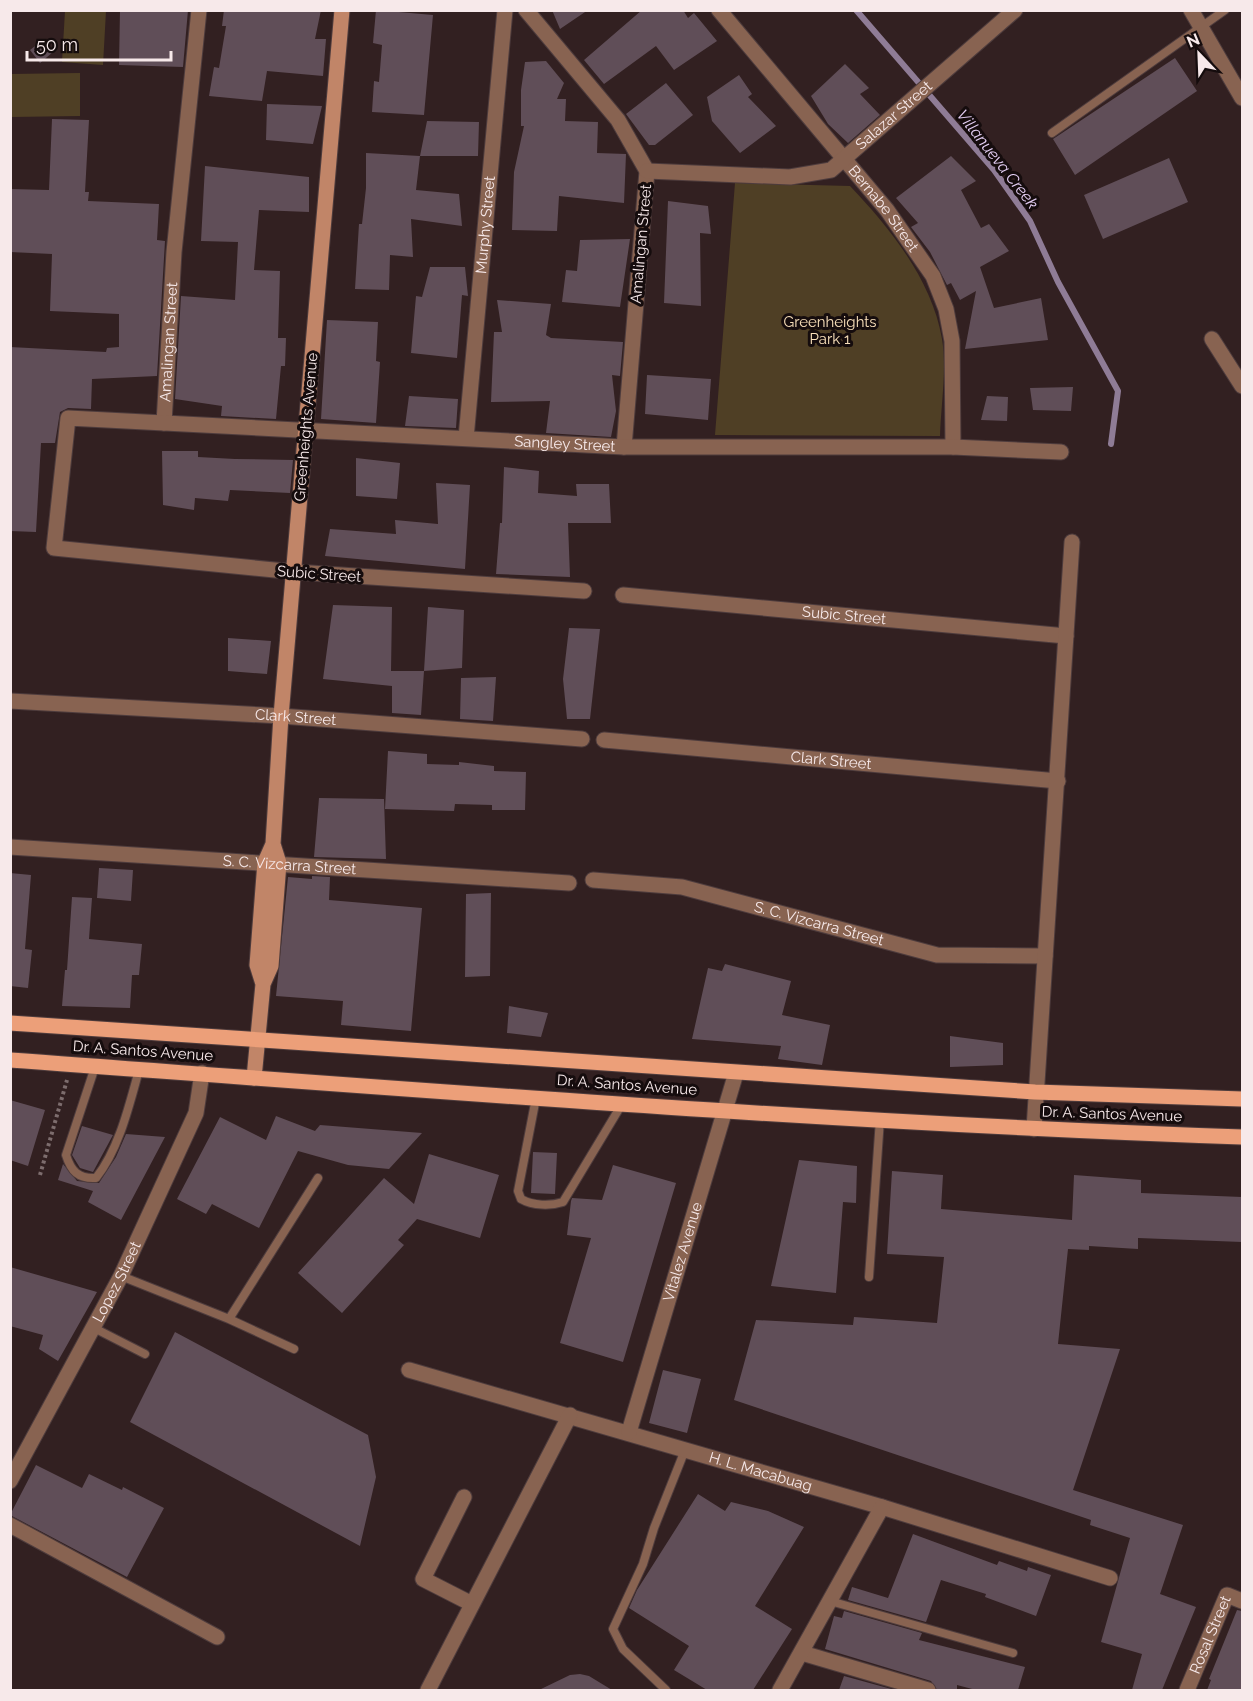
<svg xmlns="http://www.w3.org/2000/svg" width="1253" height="1701" font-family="Raleway,sans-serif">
  <rect width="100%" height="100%" fill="#322021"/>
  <path fill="#4f3f25" d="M 65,11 L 106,11 L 103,65 L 62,62 Z
    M 80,73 L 80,116 L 11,117 L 11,74 Z
    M 735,183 L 850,186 C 890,228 932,280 942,339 C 947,369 941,405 940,436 L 715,435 Z"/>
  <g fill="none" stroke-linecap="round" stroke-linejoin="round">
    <path stroke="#8f7c96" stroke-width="6" d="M 856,10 L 994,170 L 1030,221 L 1058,282 L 1118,391 L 1111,444"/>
  </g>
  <path fill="#604e58" d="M 120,10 L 188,10 L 183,67 L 119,65 Z
    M 224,10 L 321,10 L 315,39 L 326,39 L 323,76 L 267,71 L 262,101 L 209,96 L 214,67 L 219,68 L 226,26 L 222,26 Z
    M 376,10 L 433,15 L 424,115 L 372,112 L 374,81 L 379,82 L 382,45 L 373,43 Z
    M 552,10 L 588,10 L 560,29 Z
    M 642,10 L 683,10 L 688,18 L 694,13 L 717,41 L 674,70 L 656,46 L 604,84 L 584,60 Z
    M 43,40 L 53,52 L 40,63 L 30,50 Z
    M 1175,58 L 1197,91 L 1075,175 L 1053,139 Z
    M 546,61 L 564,83 L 557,99 L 566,99 L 565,121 L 598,122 L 597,153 L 626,154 L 624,203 L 559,196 L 557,231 L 512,230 L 514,172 L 524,126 L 521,126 L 521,90 L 525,62 Z
    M 845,64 L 869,88 L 860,94 L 880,115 L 848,143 L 828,124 L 811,96 Z
    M 739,75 L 752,94 L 748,97 L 776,126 L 740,153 L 712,121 L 707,97 Z
    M 666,83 L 693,115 L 655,145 L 649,145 L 626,114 Z
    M 267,104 L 322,106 L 313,144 L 266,140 Z
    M 52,119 L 89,120 L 85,192 L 89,192 L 88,201 L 159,204 L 157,240 L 165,241 L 157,376 L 92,379 L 91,409 L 68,408 L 60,412 L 55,443 L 41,443 L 36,532 L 10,531 L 10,347 L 106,352 L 107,348 L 119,347 L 119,314 L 50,311 L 52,254 L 10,252 L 10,189 L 49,190 Z
    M 427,121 L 479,122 L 478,156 L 420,156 Z
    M 366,153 L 420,156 L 416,190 L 459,194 L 462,226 L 411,219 L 413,257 L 390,255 L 389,290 L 355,289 L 359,224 L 362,224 L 366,188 Z
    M 951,156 L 976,181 L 961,190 L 981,228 L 989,224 L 1009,251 L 980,267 L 994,308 L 1041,298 L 1048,340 L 965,349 L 976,291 L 960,300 L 951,283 L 947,285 L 930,252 L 911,227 L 918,223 L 896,198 Z
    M 1169,158 L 1188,202 L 1103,239 L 1084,195 Z
    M 205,166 L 309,177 L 309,212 L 259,210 L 254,270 L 280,271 L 278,338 L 286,338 L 285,366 L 281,366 L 276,419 L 221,416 L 222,406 L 175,399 L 181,296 L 235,300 L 238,242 L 201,241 Z
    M 668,201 L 708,206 L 711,234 L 700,233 L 701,306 L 664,303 Z
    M 630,239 L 620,307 L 562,302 L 566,270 L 577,271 L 580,240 Z
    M 430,267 L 465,267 L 468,296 L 462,295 L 457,358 L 411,353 L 416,296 L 422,297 Z
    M 497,300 L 551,304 L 546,335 L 551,338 L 623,342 L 620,376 L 612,375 L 616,411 L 611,437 L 546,433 L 550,401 L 491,402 L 494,332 L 502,332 Z
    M 327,320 L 378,322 L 376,361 L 380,362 L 376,423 L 321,419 Z
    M 647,375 L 711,379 L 708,420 L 645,414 Z
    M 1073,387 L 1071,411 L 1033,410 L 1030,388 Z
    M 409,396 L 458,399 L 456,428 L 405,426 Z
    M 987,396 L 1008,397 L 1007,421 L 981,420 Z
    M 162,451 L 198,451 L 198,457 L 235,459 L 293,460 L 290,493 L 230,490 L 228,501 L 195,498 L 194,510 L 163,505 Z
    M 356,458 L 400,463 L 397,499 L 356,496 Z
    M 504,467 L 539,471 L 538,493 L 577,496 L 576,484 L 609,484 L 611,523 L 568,523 L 570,577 L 496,574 L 500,523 L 502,523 Z
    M 436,483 L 470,485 L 465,569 L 325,556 L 330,529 L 396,534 L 395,520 L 438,524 Z
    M 333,605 L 392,607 L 391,671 L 424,671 L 421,715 L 392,713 L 392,686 L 323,679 Z
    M 428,607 L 464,610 L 462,668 L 424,671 Z
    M 569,628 L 600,629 L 590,719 L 567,719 L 563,679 Z
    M 228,638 L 271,641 L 267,674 L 228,671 Z
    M 496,677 L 493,721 L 460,719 L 461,678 Z
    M 388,751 L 427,754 L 427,764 L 459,765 L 459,762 L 494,766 L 494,771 L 526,772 L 525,810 L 492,810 L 492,805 L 455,804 L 454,811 L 385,809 Z
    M 319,798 L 384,799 L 386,859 L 314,857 Z
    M 99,868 L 133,870 L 131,901 L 97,898 Z
    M 10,873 L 31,875 L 25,949 L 32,950 L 28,988 L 10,986 Z
    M 312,876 L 330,877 L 329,900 L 422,908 L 411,1031 L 341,1025 L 343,1001 L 276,996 L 288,877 L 312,879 Z
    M 491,893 L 490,976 L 465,977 L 466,894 Z
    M 72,897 L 92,898 L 89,939 L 142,944 L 139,975 L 132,975 L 130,1008 L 62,1006 L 65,970 L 67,970 Z
    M 725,964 L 791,981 L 782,1015 L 830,1025 L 822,1065 L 778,1059 L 781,1046 L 692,1039 L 708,968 L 722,971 Z
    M 509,1006 L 548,1013 L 541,1037 L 507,1033 Z
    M 950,1036 L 1003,1043 L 1003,1065 L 950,1067 Z
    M 10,1100 L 45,1110 L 28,1166 L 10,1160 Z
    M 276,1116 L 315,1131 L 320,1125 L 422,1133 L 389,1169 L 348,1165 L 298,1151 L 259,1228 L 212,1204 L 206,1214 L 177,1199 L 220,1117 L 266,1140 Z
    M 82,1126 L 113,1135 L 93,1172 L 80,1168 L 72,1155 Z
    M 126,1134 L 165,1137 L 121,1220 L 88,1202 L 93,1191 L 58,1180 L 63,1164 L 77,1181 L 99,1183 L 116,1157 Z
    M 533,1152 L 557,1153 L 555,1194 L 531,1193 Z
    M 429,1154 L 499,1175 L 480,1238 L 417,1219 L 398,1240 L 404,1245 L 342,1313 L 298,1273 L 384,1178 L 414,1204 Z
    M 799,1160 L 857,1166 L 856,1203 L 843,1202 L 836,1293 L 771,1286 Z
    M 613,1165 L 676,1183 L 623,1362 L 560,1343 L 591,1238 L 567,1235 L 571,1201 L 572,1198 L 602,1200 Z
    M 892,1171 L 943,1175 L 941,1209 L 1072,1220 L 1074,1175 L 1141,1180 L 1141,1193 L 1242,1197 L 1242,1242 L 1138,1238 L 1138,1249 L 1089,1246 L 1089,1250 L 1068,1249 L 1058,1344 L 1120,1349 L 1073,1490 L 1183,1525 L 1160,1594 L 1196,1607 L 1162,1690 L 1132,1690 L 1142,1654 L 1101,1642 L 1130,1538 L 1090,1525 L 1091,1520 L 734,1400 L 756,1320 L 853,1325 L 854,1317 L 937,1323 L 944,1257 L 887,1254 Z
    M 10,1267 L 97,1292 L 58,1361 L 39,1349 L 43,1335 L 10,1326 Z
    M 175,1332 L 368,1435 L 376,1477 L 360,1546 L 130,1422 Z
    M 663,1370 L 701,1379 L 687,1433 L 649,1423 Z
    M 36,1465 L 82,1488 L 89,1474 L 122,1490 L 123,1487 L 164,1508 L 127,1577 L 10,1515 Z
    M 698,1494 L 725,1511 L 731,1502 L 768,1511 L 804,1527 L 755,1606 L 792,1629 L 753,1690 L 707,1690 L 674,1670 L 689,1646 L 629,1608 L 637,1590 Z
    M 913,1534 L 997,1565 L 999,1561 L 1027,1571 L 1028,1567 L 1051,1575 L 1036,1616 L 985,1597 L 986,1594 L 941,1580 L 926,1622 L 848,1600 L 852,1587 L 888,1598 Z
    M 1237,1610 L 1242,1611 L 1242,1690 L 1207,1690 L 1211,1680 L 1209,1679 Z
    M 844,1611 L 922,1633 L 919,1640 L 1025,1667 L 1018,1690 L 976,1690 L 957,1685 L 957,1690 L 937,1690 L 931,1681 L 825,1649 L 834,1616 L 842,1618 Z
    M 580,1674 L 589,1676 L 612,1690 L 539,1690 L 570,1675 Z
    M 844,1676 L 895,1690 L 839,1690 Z"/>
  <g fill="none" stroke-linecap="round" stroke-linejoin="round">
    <g stroke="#4e3c3d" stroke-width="10">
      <path id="lane" d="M 1052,133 L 1225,10
        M 95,1067 L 66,1155 C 71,1171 78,1179 96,1178 C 119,1149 129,1106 139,1070
        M 536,1098 L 518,1191 L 521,1199 C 533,1206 551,1206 563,1202 L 622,1104
        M 121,1276 L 229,1319 L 294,1349
        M 869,1277 L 880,1119
        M 229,1319 L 318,1178
        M 94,1328 L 145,1354
        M 830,1601 L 1013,1653
        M 666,1690 L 623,1649 L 613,1629 L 643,1564 L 654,1528 L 685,1450"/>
    </g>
    <g stroke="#4e3c3d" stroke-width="17">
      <g id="street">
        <path d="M 526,10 L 618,120 L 647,171 L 624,447"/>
        <path id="s1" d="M 719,10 L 887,210 L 933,276 L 946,309 L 952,341 L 953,447"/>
        <path d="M 1191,10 L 1242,98"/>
        <path id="s2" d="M 647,171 L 790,177 L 831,170 L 1015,10"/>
        <path d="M 1212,339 L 1242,386"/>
        <path id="s3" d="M 164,423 L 174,252 L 199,10"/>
        <path id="s4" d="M 466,438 L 505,10"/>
        <path id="s5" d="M 584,591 L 295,572 L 54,548 L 68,418 L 624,447 L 953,447 L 1061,452"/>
        <path id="s6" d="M 623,595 L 1066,636"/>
        <path id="s7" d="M 10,701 L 281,716 L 582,739"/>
        <path id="s8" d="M 604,740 L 1058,781"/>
        <path id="s9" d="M 10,847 L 569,883"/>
        <path id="s10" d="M 593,880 L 682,887 L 937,955 L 1045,956"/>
        <path d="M 1034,1129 L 1072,542"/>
        <path id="s11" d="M 409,1370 L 882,1507 L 1110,1578"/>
        <path id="s12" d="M 629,1432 L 736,1073"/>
        <path id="s13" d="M 10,1481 L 121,1276 L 196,1113 L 202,1073"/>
        <path d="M 464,1497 L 423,1579 L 472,1604"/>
        <path d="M 10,1525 L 217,1637"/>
        <path d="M 802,1653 L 928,1690"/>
        <path d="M 428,1690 L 570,1415"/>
        <path d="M 780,1690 L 882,1507"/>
        <path id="s14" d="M 1187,1690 L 1227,1595 L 1242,1601"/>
      </g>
    </g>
    <g stroke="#4e3c3d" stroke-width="17">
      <path id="secondary" d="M 263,984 L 271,966 L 279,863 L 273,844 L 281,716 L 342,10
        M 254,1078 L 263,984 L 257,965 L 265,862 L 273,844"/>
    </g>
    <g stroke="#4e3c3d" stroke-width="17">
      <path id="primary" d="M 10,1023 L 1035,1092 L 1242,1099
        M 10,1060 C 421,1090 831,1123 1242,1137"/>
    </g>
    <path stroke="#7d6d6e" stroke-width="4" stroke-dasharray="3 3" stroke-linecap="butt" d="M 40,1175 L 67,1080"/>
    <use href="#lane" stroke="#886351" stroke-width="8"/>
    <use href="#street" stroke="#886351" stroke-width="15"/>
    <use href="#secondary" stroke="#c18568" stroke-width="15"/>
    <use href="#primary" stroke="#ec9f79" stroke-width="15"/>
  </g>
  <g text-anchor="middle" stroke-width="6" stroke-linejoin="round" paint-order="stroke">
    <g font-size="15" fill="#f7e9ea" stroke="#150c0d">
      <text dy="5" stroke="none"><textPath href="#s2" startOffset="268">Salazar Street</textPath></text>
      <text dy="5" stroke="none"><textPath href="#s1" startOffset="258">Bernabe Street</textPath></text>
      <text dy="5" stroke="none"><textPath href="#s4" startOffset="214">Murphy Street</textPath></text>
      <text transform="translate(641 244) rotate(-85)" y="5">Amalingan Street</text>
      <text dy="5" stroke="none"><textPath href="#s3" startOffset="81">Amalingan Street</textPath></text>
      <text transform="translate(306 427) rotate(-85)" y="5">Greenheights Avenue</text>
      <text dy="5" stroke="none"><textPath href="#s5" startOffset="1160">Sangley Street</textPath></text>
      <text transform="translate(319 574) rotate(4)" y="5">Subic Street</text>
      <text dy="5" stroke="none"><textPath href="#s6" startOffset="222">Subic Street</textPath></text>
      <text dy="5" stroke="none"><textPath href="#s7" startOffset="286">Clark Street</textPath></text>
      <text dy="5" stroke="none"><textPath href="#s8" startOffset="228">Clark Street</textPath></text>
      <text dy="5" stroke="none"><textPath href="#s9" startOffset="280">S. C. Vizcarra Street</textPath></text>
      <text dy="5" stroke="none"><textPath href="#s10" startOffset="231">S. C. Vizcarra Street</textPath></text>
      <text transform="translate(143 1051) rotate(4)" y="5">Dr. A. Santos Avenue</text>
      <text transform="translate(627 1085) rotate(4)" y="5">Dr. A. Santos Avenue</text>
      <text transform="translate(1112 1114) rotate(2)" y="5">Dr. A. Santos Avenue</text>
      <text dy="5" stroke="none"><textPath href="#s12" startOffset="188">Vitalez Avenue</textPath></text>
      <text dy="5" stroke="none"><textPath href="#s13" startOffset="226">Lopez Street</textPath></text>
      <text dy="5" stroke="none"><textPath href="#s11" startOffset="366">H. L. Macabuag</textPath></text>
      <text dy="5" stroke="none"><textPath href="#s14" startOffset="60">Rosal Street</textPath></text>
    </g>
    <g font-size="15" fill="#f9e0ba" stroke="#150c0d">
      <text x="830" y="327">Greenheights<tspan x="830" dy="17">Park 1</tspan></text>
    </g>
    <g font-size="16" font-style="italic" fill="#e6d0f6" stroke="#150c0d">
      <text transform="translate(998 159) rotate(52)" y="6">Villanueva Creek</text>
    </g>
  </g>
  <rect width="1253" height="1701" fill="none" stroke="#f7e9ea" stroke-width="24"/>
  <g transform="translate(1199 54) rotate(337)" stroke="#150c0d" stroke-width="4.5" paint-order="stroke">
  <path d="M0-4.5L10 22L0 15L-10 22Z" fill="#f7e9ea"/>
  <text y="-9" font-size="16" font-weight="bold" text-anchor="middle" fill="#f7e9ea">N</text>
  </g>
  <path d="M27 51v9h144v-9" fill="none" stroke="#f7e9ea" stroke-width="3"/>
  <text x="36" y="51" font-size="18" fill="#f7e9ea" stroke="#150c0d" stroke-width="4.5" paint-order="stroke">50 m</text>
</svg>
